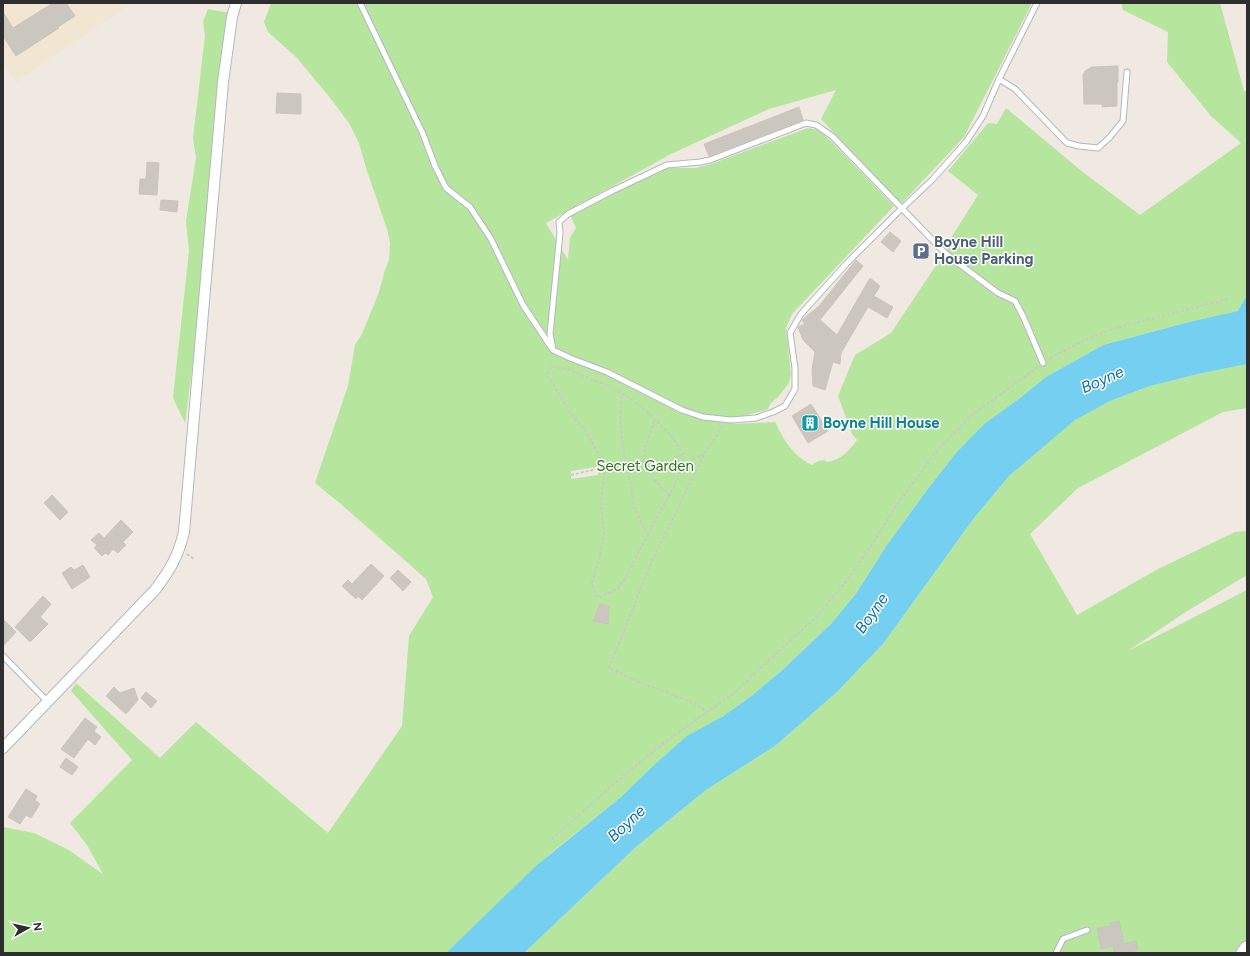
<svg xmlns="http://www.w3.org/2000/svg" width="1250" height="956" font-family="Figtree,sans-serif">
  <rect width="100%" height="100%" fill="#efe9e1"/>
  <path fill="#f0e6d1" d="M 3,3 L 132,3 L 16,82 L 3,62 Z"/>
  <path fill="#b6e59e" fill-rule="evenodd" d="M 271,3 L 1032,3 L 964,137 L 901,204 L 821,119 L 836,90 L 769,109 L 671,154 L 546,223 L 568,260 L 570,238 L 576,228 L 570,215 L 664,168 L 696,168 L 711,164 L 808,128 L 819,130 L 833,143 L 894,206 L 792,314 L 786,328 L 791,374 L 789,383 L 778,397 L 771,403 L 767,410 L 734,418 L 734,424 L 775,422 C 784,440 793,456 812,465 L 818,461 L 824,460 L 827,462 C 841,460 849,451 857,440 L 852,434 L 838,396 L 855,355 L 891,333 L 949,246 L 949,241 L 978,195 L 948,171 L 988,123 L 997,124 L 1006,108 L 1084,173 L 1140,215 L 1241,143 L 1211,116 L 1167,62 L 1168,32 L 1123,10 L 1121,3 L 1220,3 L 1244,91 L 1247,91 L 1247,297 L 1239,311 L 1189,322 L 1103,345 L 1046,377 L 1020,398 L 984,424 L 955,454 L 927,490 L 887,545 L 855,595 L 831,624 L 779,673 L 750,697 L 653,766 L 621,797 L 551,853 L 446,953 L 3,953 L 3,827 L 34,833 L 67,849 L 103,874 L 87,845 L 70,823 L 132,760 L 71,691 L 76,683 L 160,758 L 196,722 L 328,833 L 402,726 L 409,636 L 433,597 L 426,579 L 342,505 L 315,483 L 348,386 L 355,345 L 362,334 L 379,292 L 385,270 L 389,260 L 390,243 L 387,229 L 367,171 L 359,143 L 349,123 L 328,95 L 296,57 L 268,32 L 264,22 ZM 598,464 L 599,471 L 598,475 L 571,479 L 571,471 L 596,467 Z
    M 208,9 L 230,13 L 219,70 L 198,324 L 185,423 L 173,398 L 189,251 L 186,221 L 196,158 L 193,138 L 205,36 L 203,22 Z
    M 1247,364 L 1247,408 L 1223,412 L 1078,488 L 1030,534 L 1077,615 L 1158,569 L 1235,532 L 1247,531 L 1247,575 L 1184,613 L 1128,651 L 1247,590 L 1247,946 L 1241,953 L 524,953 L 637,846 L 706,790 L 775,746 L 837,692 L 883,644 L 974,518 L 1010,475 L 1075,419 L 1110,401 L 1150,386 L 1198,374 Z"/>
  <path fill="#75cff0" d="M 1246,297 L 1247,364 L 1198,374 L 1150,386 L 1110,401 L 1075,420 L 1010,475 L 974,518 L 883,644 L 837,692 L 775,746 L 706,790 L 637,846 L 524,953 L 446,953 L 537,865 L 621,797 L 653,766 L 687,736 L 722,717 L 750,697 L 779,673 L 831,624 L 855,595 L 887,545 L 927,490 L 955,454 L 984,424 L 1020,398 L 1046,377 L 1103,345 L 1189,322 L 1238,311 Z"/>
  <path fill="#cbc7bf" stroke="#cbc5ba" d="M 53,3 L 66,3 L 75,16 L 58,27 L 59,28 L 16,56 L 3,36 L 3,12 L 13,28 Z
    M 1118,66 L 1118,82 L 1117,82 L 1117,106 L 1102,107 L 1102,104 L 1084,104 L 1083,75 L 1085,71 L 1092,67 Z
    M 277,93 L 301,94 L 301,114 L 276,113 Z
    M 799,107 L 803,120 L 709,156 L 704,144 Z
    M 147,162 L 159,163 L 157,195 L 139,194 L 140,179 L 146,179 Z
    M 161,200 L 178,201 L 177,212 L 160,210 Z
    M 890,232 L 901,241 L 893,252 L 881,242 Z
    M 856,260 L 863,266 L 820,320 L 837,335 L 870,278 L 880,286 L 874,296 L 893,307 L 887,318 L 868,307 L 841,353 L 840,364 L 833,362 L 825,390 L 813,386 L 812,369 L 815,352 L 803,340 L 798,327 L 805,324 L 802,320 L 819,306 Z
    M 811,404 L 828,431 L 808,443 L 792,416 Z
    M 52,495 L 68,512 L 60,520 L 44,503 Z
    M 121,520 L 133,532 L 123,542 L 126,545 L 118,553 L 113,549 L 108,555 L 105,553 L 102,556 L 94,548 L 97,545 L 91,540 L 99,533 L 104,538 Z
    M 371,564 L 384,576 L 362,600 L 358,596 L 356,599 L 342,586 L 348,580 L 352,584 Z
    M 83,565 L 90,577 L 72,589 L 62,573 L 71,567 L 74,570 Z
    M 398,570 L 411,582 L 403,591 L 390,578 Z
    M 43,596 L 51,604 L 40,617 L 48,624 L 30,642 L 15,627 Z
    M 600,604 L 609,607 L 608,624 L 593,621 Z
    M 3,619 L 16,632 L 3,646 Z
    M 114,687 L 120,693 L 134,688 L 138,700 L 126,714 L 106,696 Z
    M 146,692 L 157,701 L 151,708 L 141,698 Z
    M 85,718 L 97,727 L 94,731 L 101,737 L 95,745 L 88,739 L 74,758 L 61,749 Z
    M 66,758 L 78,767 L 72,775 L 60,767 Z
    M 26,789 L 37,796 L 35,800 L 40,804 L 31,818 L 26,815 L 20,824 L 8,817 Z
    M 1119,921 L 1124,944 L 1136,941 L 1138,950 L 1126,953 L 1114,953 L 1113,946 L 1101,949 L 1097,928 L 1111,926 L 1110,923 Z"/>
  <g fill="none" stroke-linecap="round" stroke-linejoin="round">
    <g stroke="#b4b7c1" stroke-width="7">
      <path id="lane" d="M 360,3 L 423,134 L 435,166 L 446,188 L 470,207 L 491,239 L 523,305 L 551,347
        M 1037,3 L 999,79 L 983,116 L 966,142 L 932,180 L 895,215 L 847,263 L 801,314 L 790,333 L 795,368 L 795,389 L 785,406 L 773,412 L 756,418 L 731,420 L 703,417 L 682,410 L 607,372 L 570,358 L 553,350 L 550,334 L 560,233 L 559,222 L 568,214 L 612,191 L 667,165 L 700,162 L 710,160 L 806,123 L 816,125 L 832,136 L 946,254 L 998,293 L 1015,301 L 1023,316 L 1043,363
        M 999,79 L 1015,89 L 1067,143 L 1079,146 L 1098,148 L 1109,138 L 1123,121 L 1127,72
        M 3,656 L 48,702
        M 1056,953 L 1063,939 L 1087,930"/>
    </g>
    <g stroke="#b4b7c1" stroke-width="12">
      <path id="street" d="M 3,748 L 155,590 C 170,570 178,557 184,532 L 223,82 L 232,17 L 236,3"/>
    </g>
    <g stroke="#b4b7c1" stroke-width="17">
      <path id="secondary" d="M 1244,953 L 1247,949"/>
    </g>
    <path stroke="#c9c9c9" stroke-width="2" stroke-dasharray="3 2" stroke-linecap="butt" d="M 1050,358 L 1083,341 L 1112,329 L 1228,299
      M 723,426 L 704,455 L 652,561 L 609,668 L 641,683 L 694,703 L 707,712 L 734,693 L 816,617 L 845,583 L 869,549 L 895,507 L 936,452 L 971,416 L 1038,367
      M 674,457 L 684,455
      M 692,458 L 704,455
      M 650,459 L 644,461 L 645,447 L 655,419
      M 571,475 L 605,467 L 601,502 L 604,535 L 599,560 L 592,583 L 596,596 L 601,597 L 617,589 L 624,580 L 674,486 L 680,471 L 684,455 C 666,425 634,397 602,383 C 598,382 594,381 590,379 C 576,373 566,367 550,367 L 547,375 L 573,416 L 586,431 L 605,467 L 626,464 C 622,441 618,417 622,395
      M 648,536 L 634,508 L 631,483 L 626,464 L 644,461 C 649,475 658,485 670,495
      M 187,554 L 194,559
      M 552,839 C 602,794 652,749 707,712"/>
    <use href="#lane" stroke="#fff" stroke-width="5"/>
    <use href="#street" stroke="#fff" stroke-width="10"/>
    <use href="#secondary" stroke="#fff" stroke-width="15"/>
  </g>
  <defs>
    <g id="parking-square" transform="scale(0.9)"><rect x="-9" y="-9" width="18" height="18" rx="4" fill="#5c6f8a" stroke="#fff"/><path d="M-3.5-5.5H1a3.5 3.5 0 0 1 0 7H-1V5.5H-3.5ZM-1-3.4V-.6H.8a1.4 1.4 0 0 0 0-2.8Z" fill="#fff"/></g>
    <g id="building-square" transform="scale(0.9)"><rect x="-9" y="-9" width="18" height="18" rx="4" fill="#0f9aa8" stroke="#fff"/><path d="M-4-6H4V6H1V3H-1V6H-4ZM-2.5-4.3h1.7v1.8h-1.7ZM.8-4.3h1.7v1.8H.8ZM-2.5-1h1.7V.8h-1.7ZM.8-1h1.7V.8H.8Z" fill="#fff"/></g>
  </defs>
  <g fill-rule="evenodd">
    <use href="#parking-square" x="921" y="251"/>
    <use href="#building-square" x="810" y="423"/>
  </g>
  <g text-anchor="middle" stroke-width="3" stroke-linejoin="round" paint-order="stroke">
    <g font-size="15" font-weight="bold" fill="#4e5e75" stroke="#fff" text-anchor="start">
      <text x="934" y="247">Boyne Hill<tspan x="934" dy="17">House Parking</tspan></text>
    </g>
    <g font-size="15" font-weight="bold" fill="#0d838f" stroke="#fff" text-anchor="start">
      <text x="823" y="428">Boyne Hill House</text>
    </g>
    <g font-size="15" fill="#2c6e1b" stroke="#fff">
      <text x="645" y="471">Secret Garden</text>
    </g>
    <g font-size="16" font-style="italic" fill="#0d6fa3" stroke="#fff">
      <text transform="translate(1102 379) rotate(-24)" y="6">Boyne</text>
      <text transform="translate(871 613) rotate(-55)" y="6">Boyne</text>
      <text transform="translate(626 823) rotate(-43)" y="6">Boyne</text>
    </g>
  </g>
  <rect width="1250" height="956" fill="none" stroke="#2e2e2e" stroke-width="8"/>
  <g transform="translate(28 928) rotate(82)" stroke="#ffffff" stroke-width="3" paint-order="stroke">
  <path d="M0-3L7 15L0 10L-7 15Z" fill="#2e2e2e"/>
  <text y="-6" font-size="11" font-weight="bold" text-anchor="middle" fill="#2e2e2e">N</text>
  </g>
</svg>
